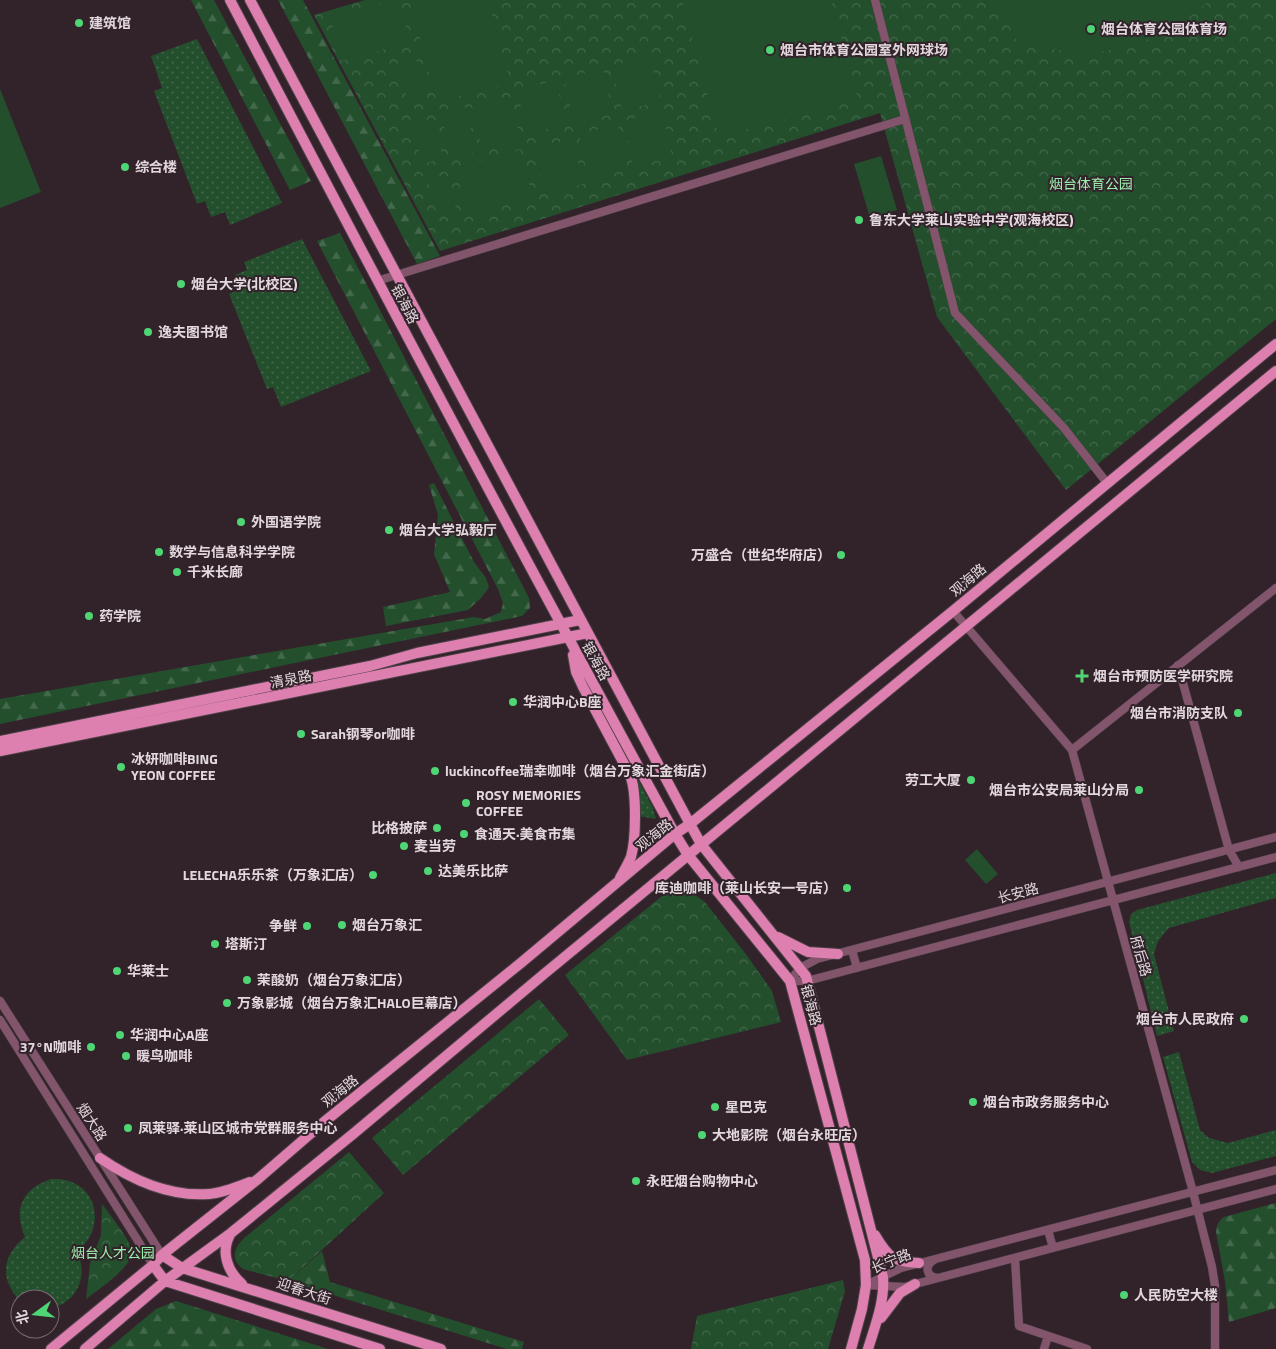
<svg xmlns="http://www.w3.org/2000/svg" width="1276" height="1349" font-family="'Titillium Web','Noto Sans SC',sans-serif">
  <defs>
    <pattern id="grass-dots" width="8" height="8" patternUnits="userSpaceOnUse" patternTransform="scale(1.25)"><rect width="8" height="8" fill="#234f2d"/><path d="M2 2h.1M6 6h.1" fill="none" stroke="#43684b" stroke-width="1.8" stroke-linecap="round"/></pattern>
    <pattern id="forest-firs" width="22" height="20" patternUnits="userSpaceOnUse" patternTransform="scale(1.25)"><rect width="22" height="20" fill="#234f2d"/><path d="M5 1l3.5 6h-7zM16 11l3.5 6h-7z" fill="#43684b"/></pattern>
    <pattern id="park-crowns" width="20" height="18" patternUnits="userSpaceOnUse" patternTransform="scale(1.25)"><rect width="20" height="18" fill="#234f2d"/><path d="M2 6a3 3 0 1 1 6 0M12 15a3 3 0 1 1 6 0" fill="none" stroke="#43684b"/></pattern>
  </defs>
  <rect width="100%" height="100%" fill="#32232a"/>
  <path fill="url(#grass-dots)" d="M 197,39 L 282,203 L 230,225 L 225,212 L 211,217 L 205,201 L 197,204 L 154,91 L 162,88 L 151,56 Z
    M 302,239 L 371,371 L 281,407 L 273,387 L 267,389 L 229,294 L 241,289 L 235,275 L 247,270 L 244,262 Z
    M 590,689 L 653,808 L 656,819 L 638,816 L 638,793 L 587,690 Z
    M 1276,873 L 1276,898 L 1169,928 L 1158,941 L 1154,954 L 1174,1031 L 1157,1036 L 1129,922 L 1131,914 L 1137,910 Z
    M 1179,1052 L 1200,1130 L 1209,1138 L 1228,1143 L 1276,1130 L 1276,1156 L 1212,1173 L 1200,1170 L 1192,1162 L 1163,1057 Z
    M 51,1179 C 59,1179 66,1179 74,1183 C 102,1196 101,1236 76,1251 C 90,1274 77,1304 50,1308 L 50,1299 L 20,1299 L 20,1301 C 0,1279 1,1257 25,1237 C 13,1209 22,1189 51,1179 Z"/>
  <path fill="url(#forest-firs)" d="M 191,0 L 214,0 L 311,181 L 290,190 Z
    M 278,0 L 303,0 L 440,256 L 417,264 Z
    M 340,233 L 529,598 L 530,608 L 522,616 L 0,724 L 0,699 L 474,617 L 485,619 L 501,612 L 503,603 L 498,589 L 317,241 Z
    M 434,483 L 474,562 L 486,578 L 489,587 L 481,598 L 468,610 L 386,626 L 383,607 L 450,592 L 434,554 L 438,515 L 429,485 Z
    M 1276,1203 L 1276,1308 L 1229,1322 L 1225,1281 L 1216,1232 C 1217,1226 1218,1221 1224,1217 Z
    M 322,1251 L 330,1282 L 524,1342 L 522,1349 L 507,1349 L 288,1281 Z
    M 176,1301 L 328,1349 L 108,1349 L 156,1309 Z"/>
  <path fill="url(#park-crowns)" d="M 365,0 L 1276,0 L 1276,319 L 1066,490 L 937,317 L 880,113 L 440,251 L 314,15 Z
    M 678,883 L 705,902 L 748,957 L 772,991 L 781,1022 L 627,1060 L 565,975 Z
    M 539,999 L 569,1035 L 403,1175 L 372,1138 Z
    M 349,1152 L 384,1193 L 288,1281 L 243,1269 C 230,1259 234,1249 243,1239 Z
    M 102,1204 C 109,1214 129,1238 131,1249 C 135,1267 98,1289 86,1299 L 90,1264 L 101,1235 Z
    M 843,1280 L 845,1291 L 828,1349 L 691,1349 L 697,1316 Z"/>
  <path fill="#234f2d" d="M 394,0 L 398,0 L 410,42 L 342,61 L 330,17 Z
    M 410,0 L 488,0 L 510,82 L 437,102 Z
    M 682,0 L 831,0 L 858,100 L 719,137 Z
    M 982,0 L 1210,0 C 1175,33 1120,56 1072,52 C 1049,50 1029,43 1008,36 L 1014,25 L 997,14 Z
    M 650,57 L 661,102 L 622,110 L 611,66 Z
    M 416,59 L 425,94 L 407,99 L 397,64 Z
    M 603,69 L 613,114 L 574,123 L 564,78 Z
    M 556,81 L 566,125 L 527,134 L 517,89 Z
    M 0,89 L 41,192 L 0,208 Z
    M 511,97 L 521,142 L 482,151 L 472,106 Z
    M 465,106 L 477,152 L 453,158 L 440,112 Z
    M 662,112 L 672,157 L 633,166 L 623,121 Z
    M 431,119 L 443,158 L 423,164 L 411,125 Z
    M 618,125 L 628,170 L 589,179 L 579,134 Z
    M 573,139 L 583,184 L 544,193 L 534,148 Z
    M 520,150 L 533,197 L 468,216 L 455,168 Z
    M 881,156 L 897,210 L 870,218 L 854,164 Z
    M 446,175 L 457,212 L 438,217 L 428,182 Z
    M 977,849 L 998,874 L 986,884 L 965,860 Z"/>
  <g fill="none" stroke-linecap="round" stroke-linejoin="round">
    <g stroke="#4e4047" stroke-width="9">
      <path id="minor" d="M 875,0 L 955,313 L 1064,428 L 1107,483
        M 377,281 L 905,119
        M 953,611 L 1072,750 L 1193,1192 L 1212,1267 L 1215,1286 L 1215,1349
        M 1178,665 L 1229,850 L 1239,867
        M 1072,750 L 1276,588
        M 852,950 L 857,968
        M 790,981 L 800,968 L 817,959 L 1276,837
        M 790,981 L 807,981 L 1276,857
        M 0,1001 L 162,1255
        M 0,1020 L 153,1265
        M 1048,1230 L 1053,1248
        M 1015,1259 L 1019,1326 L 1087,1349
        M 934,1260 C 924,1266 926,1277 938,1278
        M 866,1285 L 901,1268 L 1276,1170
        M 866,1285 L 904,1287 L 1276,1189
        M 1044,1349 L 1048,1336"/>
    </g>
    <g stroke="#4e4047" stroke-width="12">
      <path id="major" d="M 230,0 C 376,279 524,558 675,834 L 688,855 L 790,981 L 865,1260 L 866,1285 L 862,1309 L 851,1349
        M 250,0 L 690,824 L 701,844 L 806,976 L 883,1277 C 885,1301 875,1326 868,1349
        M 573,655 L 576,672 L 583,687 L 630,775 C 637,792 636,839 631,857 C 628,864 624,871 620,878
        M 0,741 L 370,666 L 417,653 L 580,620
        M 0,751 L 588,633
        M 778,937 L 808,952 L 838,954
        M 100,1158 C 132,1180 170,1197 209,1194 C 223,1193 237,1187 250,1182
        M 231,1233 C 220,1251 227,1271 242,1284
        M 875,1235 C 888,1257 893,1262 919,1263
        M 162,1255 L 182,1268 L 441,1349
        M 153,1265 L 165,1281 L 380,1349
        M 881,1318 L 900,1293 L 915,1284
        M 51,1349 L 153,1265 L 162,1255 L 258,1179 L 324,1122 L 522,962 L 675,834 L 690,824 L 953,611 L 1276,344
        M 85,1349 L 165,1281 L 231,1233 L 353,1134 L 544,974 L 1276,371"/>
    </g>
    <use href="#minor" stroke="#83556c" stroke-width="8"/>
    <use href="#major" stroke="#dd80b0" stroke-width="10"/>
  </g>
  <g fill="#4ed675" stroke="#32232a" stroke-width="2">
    <circle cx="79" cy="23" r="5"/>
    <circle cx="1091" cy="29" r="5"/>
    <circle cx="770" cy="50" r="5"/>
    <circle cx="125" cy="167" r="5"/>
    <circle cx="859" cy="220" r="5"/>
    <circle cx="181" cy="284" r="5"/>
    <circle cx="148" cy="332" r="5"/>
    <circle cx="241" cy="522" r="5"/>
    <circle cx="389" cy="530" r="5"/>
    <circle cx="159" cy="552" r="5"/>
    <circle cx="841" cy="555" r="5"/>
    <circle cx="177" cy="572" r="5"/>
    <circle cx="89" cy="616" r="5"/>
    <path d="M1079.5 668.5h5v5h5v5h-5v5h-5v-5h-5v-5h5z"/>
    <circle cx="513" cy="702" r="5"/>
    <circle cx="1238" cy="713" r="5"/>
    <circle cx="301" cy="734" r="5"/>
    <circle cx="121" cy="767" r="5"/>
    <circle cx="435" cy="771" r="5"/>
    <circle cx="971" cy="780" r="5"/>
    <circle cx="1139" cy="790" r="5"/>
    <circle cx="466" cy="803" r="5"/>
    <circle cx="437" cy="828" r="5"/>
    <circle cx="464" cy="834" r="5"/>
    <circle cx="404" cy="846" r="5"/>
    <circle cx="428" cy="871" r="5"/>
    <circle cx="373" cy="875" r="5"/>
    <circle cx="847" cy="888" r="5"/>
    <circle cx="342" cy="925" r="5"/>
    <circle cx="307" cy="926" r="5"/>
    <circle cx="215" cy="944" r="5"/>
    <circle cx="117" cy="971" r="5"/>
    <circle cx="247" cy="980" r="5"/>
    <circle cx="227" cy="1003" r="5"/>
    <circle cx="1244" cy="1019" r="5"/>
    <circle cx="120" cy="1035" r="5"/>
    <circle cx="91" cy="1047" r="5"/>
    <circle cx="126" cy="1056" r="5"/>
    <circle cx="973" cy="1102" r="5"/>
    <circle cx="715" cy="1107" r="5"/>
    <circle cx="128" cy="1128" r="5"/>
    <circle cx="702" cy="1135" r="5"/>
    <circle cx="636" cy="1181" r="5"/>
    <circle cx="1124" cy="1295" r="5"/>
  </g>
  <g text-anchor="middle" stroke-width="4" stroke-linejoin="round" paint-order="stroke">
    <g font-size="14" font-weight="bold" fill="#e2d8dd" stroke="#32232a" text-anchor="start">
      <text x="89" y="28">建筑馆</text>
      <text x="1101" y="34">烟台体育公园体育场</text>
      <text x="780" y="55">烟台市体育公园室外网球场</text>
      <text x="135" y="172">综合楼</text>
      <text x="869" y="225">鲁东大学莱山实验中学(观海校区)</text>
      <text x="191" y="289">烟台大学(北校区)</text>
      <text x="158" y="337">逸夫图书馆</text>
      <text x="251" y="527">外国语学院</text>
      <text x="399" y="535">烟台大学弘毅厅</text>
      <text x="169" y="557">数学与信息科学学院</text>
      <text x="831" y="560" text-anchor="end">万盛合（世纪华府店）</text>
      <text x="187" y="577">千米长廊</text>
      <text x="99" y="621">药学院</text>
      <text x="1093" y="681">烟台市预防医学研究院</text>
      <text x="523" y="707">华润中心B座</text>
      <text x="1228" y="718" text-anchor="end">烟台市消防支队</text>
      <text x="311" y="739">Sarah钢琴or咖啡</text>
      <text x="131" y="764">冰妍咖啡BING<tspan x="131" dy="16">YEON COFFEE</tspan></text>
      <text x="445" y="776">luckincoffee瑞幸咖啡（烟台万象汇金街店）</text>
      <text x="961" y="785" text-anchor="end">劳工大厦</text>
      <text x="1129" y="795" text-anchor="end">烟台市公安局莱山分局</text>
      <text x="476" y="800">ROSY MEMORIES<tspan x="476" dy="16">COFFEE</tspan></text>
      <text x="427" y="833" text-anchor="end">比格披萨</text>
      <text x="474" y="839">食通天·美食市集</text>
      <text x="414" y="851">麦当劳</text>
      <text x="438" y="876">达美乐比萨</text>
      <text x="363" y="880" text-anchor="end">LELECHA乐乐茶（万象汇店）</text>
      <text x="837" y="893" text-anchor="end">库迪咖啡（莱山长安一号店）</text>
      <text x="352" y="930">烟台万象汇</text>
      <text x="297" y="931" text-anchor="end">争鲜</text>
      <text x="225" y="949">塔斯汀</text>
      <text x="127" y="976">华莱士</text>
      <text x="257" y="985">茉酸奶（烟台万象汇店）</text>
      <text x="237" y="1008">万象影城（烟台万象汇HALO巨幕店）</text>
      <text x="1234" y="1024" text-anchor="end">烟台市人民政府</text>
      <text x="130" y="1040">华润中心A座</text>
      <text x="81" y="1052" text-anchor="end">37°N咖啡</text>
      <text x="136" y="1061">暖鸟咖啡</text>
      <text x="983" y="1107">烟台市政务服务中心</text>
      <text x="725" y="1112">星巴克</text>
      <text x="138" y="1133">凤莱驿·莱山区城市党群服务中心</text>
      <text x="712" y="1140">大地影院（烟台永旺店）</text>
      <text x="646" y="1186">永旺烟台购物中心</text>
      <text x="1134" y="1300">人民防空大楼</text>
    </g>
    <g font-size="14" fill="#9aecaa" stroke="#32232a">
      <text x="1091" y="189">烟台体育公园</text>
      <text x="113" y="1258">烟台人才公园</text>
    </g>
    <g font-size="14" fill="#e2d8dd" stroke="#32232a">
      <text transform="translate(405 304) rotate(62)" y="5">银海路</text>
      <text transform="translate(968 580) rotate(-40)" y="5">观海路</text>
      <text transform="translate(596 661) rotate(61)" y="5">银海路</text>
      <text transform="translate(291 679) rotate(-11)" y="5">清泉路</text>
      <text transform="translate(654 835) rotate(-39)" y="5">观海路</text>
      <text transform="translate(1018 893) rotate(-15)" y="5">长安路</text>
      <text transform="translate(1141 956) rotate(74)" y="5">府后路</text>
      <text transform="translate(811 1005) rotate(75)" y="5">银海路</text>
      <text transform="translate(340 1091) rotate(-39)" y="5">观海路</text>
      <text transform="translate(92 1122) rotate(57)" y="5">烟大路</text>
      <text transform="translate(891 1261) rotate(-22)" y="5">长宁路</text>
      <text transform="translate(304 1291) rotate(18)" y="5">迎春大街</text>
    </g>
  </g>
  <g transform="translate(35 1314) rotate(255)"><circle r="24" fill="#32232a" stroke="#786b72"/>
  <path d="M0-4L9 19L0 12L-9 19Z" fill="#4ed675"/>
  <text y="-8" font-size="14" font-weight="bold" text-anchor="middle" fill="#e2d8dd">北</text>
  </g>
</svg>
